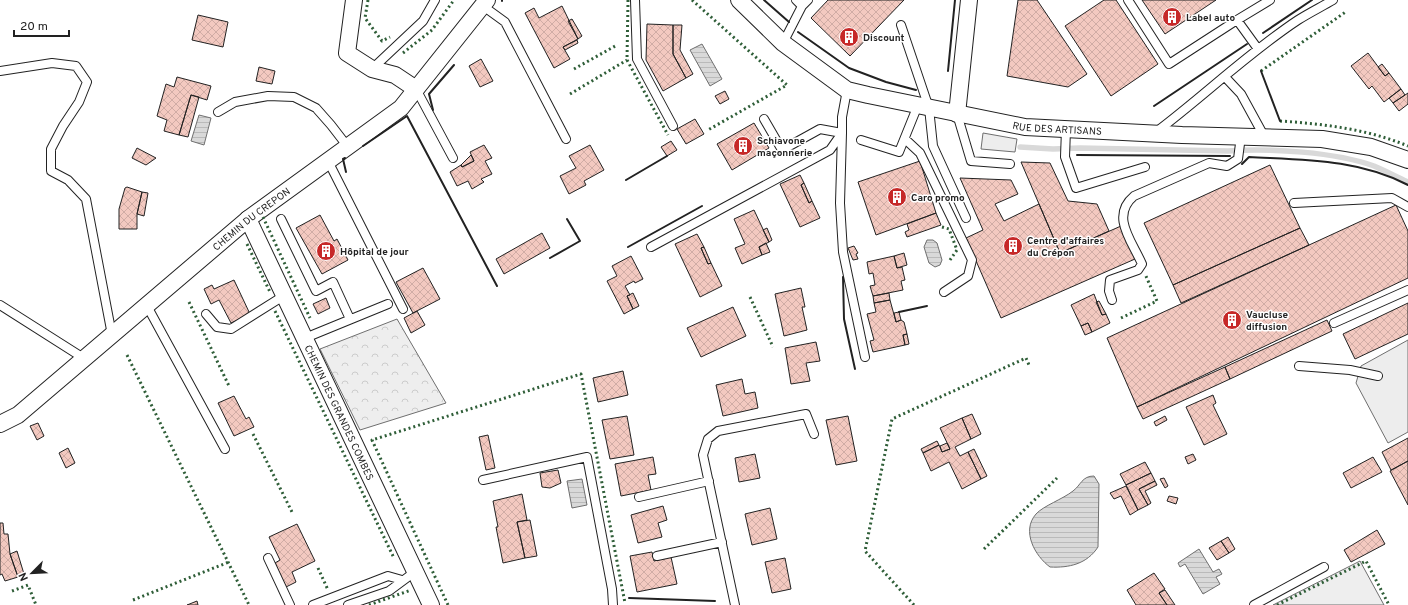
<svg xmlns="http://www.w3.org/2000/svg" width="1408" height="605" font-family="Overpass,sans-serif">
  <defs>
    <pattern id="forest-crowns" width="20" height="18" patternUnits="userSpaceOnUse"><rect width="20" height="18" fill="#eee"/><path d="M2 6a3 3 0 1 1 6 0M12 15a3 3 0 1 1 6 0" fill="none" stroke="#ccc"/></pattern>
    <pattern id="water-rules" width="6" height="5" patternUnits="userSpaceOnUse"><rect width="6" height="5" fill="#d9d9d9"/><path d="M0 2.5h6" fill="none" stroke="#bababa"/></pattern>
    <pattern id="building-cross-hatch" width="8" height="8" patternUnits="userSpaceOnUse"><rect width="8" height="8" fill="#f3c9c0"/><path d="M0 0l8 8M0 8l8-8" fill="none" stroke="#d0aca5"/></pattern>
  </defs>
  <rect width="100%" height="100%" fill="#fff"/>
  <path fill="#eee" stroke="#6f6f6f" d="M 1360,561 L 1384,605 L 1273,605 Z"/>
  <path fill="url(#forest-crowns)" stroke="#6f6f6f" d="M 397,319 L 446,403 L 360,430 L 320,349 Z"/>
  <path fill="#ededed" stroke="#6f6f6f" d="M 983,133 L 1017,139 L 1015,152 L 981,149 Z
    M 1408,340 L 1408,432 L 1388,443 L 1356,383 L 1361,366 Z"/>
  <path fill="url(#water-rules)" stroke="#6f6f6f" d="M 702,44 L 722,79 L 710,86 L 690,50 Z
    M 199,115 L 211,118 L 204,145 L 191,141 Z
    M 927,240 L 933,240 L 937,243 L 942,260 L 940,265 L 935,267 L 929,263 L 924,247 Z
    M 1094,476 L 1099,484 L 1098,547 C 1087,564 1069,568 1050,567 C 1035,556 1021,531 1036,514 C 1043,506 1063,499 1073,491 C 1081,485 1082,476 1094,476 Z
    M 582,479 L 587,505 L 572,508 L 567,481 Z
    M 1199,549 L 1213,572 L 1219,569 L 1222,574 L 1216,577 L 1220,584 L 1203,594 L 1185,564 L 1180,567 L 1178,563 Z"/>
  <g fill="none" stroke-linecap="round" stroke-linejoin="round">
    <path stroke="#d9d9d9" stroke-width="5.5" d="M 1020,147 L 1053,149 L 1080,148 L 1228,151 C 1269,148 1336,152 1374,166 C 1386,171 1397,177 1408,182"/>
  </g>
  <path fill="url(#building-cross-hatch)" stroke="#222" d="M 828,0 L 904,0 L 850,56 L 811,18 Z
    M 1018,0 L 1037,0 L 1087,74 L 1068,87 L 1007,76 Z
    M 1104,0 L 1116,0 L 1158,64 L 1111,96 L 1065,26 Z
    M 1142,0 L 1216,0 L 1165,34 Z
    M 562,6 L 578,39 L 563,47 L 570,59 L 554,68 L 525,13 L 534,8 L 539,18 Z
    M 198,15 L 228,22 L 223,47 L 192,40 Z
    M 572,19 L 582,36 L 578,39 L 568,21 Z
    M 647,24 L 673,25 L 673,54 L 686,78 L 663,91 L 646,60 Z
    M 673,25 L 682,25 L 680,50 L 693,74 L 686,78 L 673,54 Z
    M 577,40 L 578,43 L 565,50 L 563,47 Z
    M 1368,53 L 1385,76 L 1389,73 L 1401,89 L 1384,102 L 1372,86 L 1369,89 L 1351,66 Z
    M 481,59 L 493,81 L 480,87 L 469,66 Z
    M 1382,64 L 1389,73 L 1385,76 L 1378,67 Z
    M 259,67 L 275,71 L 272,84 L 256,81 Z
    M 177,77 L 211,86 L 207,100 L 191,95 L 179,135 L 164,131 L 167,120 L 157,116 L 166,84 L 174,87 Z
    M 1401,89 L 1405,95 L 1393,103 L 1389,98 Z
    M 725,91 L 729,99 L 720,104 L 715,96 Z
    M 1408,93 L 1408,104 L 1399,111 L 1393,103 Z
    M 191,95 L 199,97 L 188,137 L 179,135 Z
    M 695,119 L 704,134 L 686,144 L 677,129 Z
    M 754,123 L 769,148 L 732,170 L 717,144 Z
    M 671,141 L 677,150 L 667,156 L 661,147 Z
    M 484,145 L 492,158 L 485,161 L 492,174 L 481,179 L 484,182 L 472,189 L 468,181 L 457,186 L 450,172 L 461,165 L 462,167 L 474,161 L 470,152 Z
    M 590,145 L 604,170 L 584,181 L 586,185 L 569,194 L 560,176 L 576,168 L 569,156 Z
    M 137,148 L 156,158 L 146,165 L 132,158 Z
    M 471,155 L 474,161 L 462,167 L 461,165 Z
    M 920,161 L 936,213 L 876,235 L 858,182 Z
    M 1021,162 L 1050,163 L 1068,201 L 1097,204 L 1109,231 L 1060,253 Z
    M 1270,165 L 1300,228 L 1173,285 L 1144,223 Z
    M 800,175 L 804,183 L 801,185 L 809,203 L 812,201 L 820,218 L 800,227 L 780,184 Z
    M 960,178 L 1011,180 L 1018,194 L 995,204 L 1004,221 L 1039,204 L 1060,253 L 1121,226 L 1135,259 L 1001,318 L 966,238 L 983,230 Z
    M 804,183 L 812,201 L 809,203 L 801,185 Z
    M 127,187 L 142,192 L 137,214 L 137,229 L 119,229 L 119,209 L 125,188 Z
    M 142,192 L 148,193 L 144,216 L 137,214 Z
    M 1396,205 L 1408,231 L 1408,278 L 1137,407 L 1107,338 Z
    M 754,210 L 769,242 L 759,247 L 762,255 L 742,264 L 735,248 L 745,244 L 734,219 Z
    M 936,213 L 941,225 L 907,237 L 905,232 L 909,230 L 907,224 Z
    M 320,215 L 334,241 L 337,239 L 348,260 L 322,274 L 296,228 Z
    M 767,228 L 772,240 L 769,242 L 763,230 Z
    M 1300,228 L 1309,245 L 1181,303 L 1173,285 Z
    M 542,233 L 550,248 L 504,274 L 496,259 Z
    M 697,234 L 704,247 L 701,248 L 708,264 L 711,263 L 722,286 L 700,297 L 675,244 Z
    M 766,243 L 770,252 L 762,255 L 759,247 Z
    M 854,246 L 858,253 L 856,254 L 858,259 L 853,260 L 848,248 Z
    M 704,247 L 711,263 L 708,264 L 701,248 Z
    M 904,253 L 907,265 L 897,268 L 894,256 Z
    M 631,256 L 643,279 L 635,283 L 634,281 L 625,286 L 630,295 L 627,296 L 633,309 L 624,314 L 607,281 L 617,276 L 612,266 Z
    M 894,256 L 897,268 L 902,267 L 905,280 L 901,281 L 903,290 L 873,296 L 870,286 L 875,285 L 873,273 L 869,274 L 867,262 Z
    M 423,268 L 440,299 L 413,313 L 396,282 Z
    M 234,280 L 250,314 L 231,323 L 219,300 L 211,304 L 204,289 L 212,285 L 214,289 Z
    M 801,288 L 805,307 L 802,307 L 807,330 L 784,336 L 775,294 Z
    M 633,293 L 639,306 L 633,309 L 627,296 Z
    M 889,293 L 890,300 L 874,303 L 873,296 Z
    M 1094,294 L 1102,315 L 1106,314 L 1110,323 L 1092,332 L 1088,323 L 1081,326 L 1071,305 Z
    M 326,298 L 330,308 L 318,314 L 313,304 Z
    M 890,300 L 896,322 L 901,320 L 904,322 L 907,334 L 903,335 L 905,345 L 873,352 L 870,341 L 874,340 L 867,314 L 876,312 L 874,303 Z
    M 1099,301 L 1106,314 L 1102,315 L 1096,302 Z
    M 1408,303 L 1408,334 L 1355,359 L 1343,334 Z
    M 733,307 L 746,336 L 701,357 L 687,328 Z
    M 417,311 L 425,325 L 411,333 L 404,318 Z
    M 899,312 L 901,320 L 896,322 L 894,313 Z
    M 1327,320 L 1332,331 L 1230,379 L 1225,367 Z
    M 1088,323 L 1092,332 L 1085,335 L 1081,326 Z
    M 907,334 L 909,344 L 905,345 L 903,335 Z
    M 816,342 L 820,361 L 806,363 L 810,381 L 791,384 L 785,348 Z
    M 1225,367 L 1230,379 L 1143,419 L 1137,407 Z
    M 623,371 L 628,395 L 598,402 L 593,378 Z
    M 742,379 L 745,394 L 755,392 L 758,408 L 723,416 L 716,385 Z
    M 1213,395 L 1216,403 L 1213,405 L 1227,434 L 1204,445 L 1186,407 Z
    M 234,396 L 246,419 L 249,417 L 254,427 L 234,436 L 218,403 Z
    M 972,414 L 981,434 L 971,439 L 962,418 Z
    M 627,416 L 634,455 L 610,459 L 602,420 Z
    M 848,416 L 857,461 L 836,465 L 826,420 Z
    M 1165,416 L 1167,420 L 1156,426 L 1154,422 Z
    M 962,418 L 971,439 L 955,447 L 960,456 L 968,452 L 981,479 L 962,489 L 949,462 L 931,471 L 923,453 L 939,445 L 942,452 L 950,449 L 940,428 Z
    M 38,423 L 44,436 L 37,440 L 30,426 Z
    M 488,435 L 495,468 L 486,470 L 479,437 Z
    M 1408,438 L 1408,461 L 1391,470 L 1382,452 Z
    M 937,441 L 939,445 L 923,453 L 921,449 Z
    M 947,443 L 950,449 L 942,452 L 940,446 Z
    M 68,448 L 75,463 L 66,468 L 59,453 Z
    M 974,449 L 987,476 L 981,479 L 968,452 Z
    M 755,454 L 760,478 L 739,482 L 735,458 Z
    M 1193,454 L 1196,460 L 1188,464 L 1185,457 Z
    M 653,457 L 656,474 L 648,475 L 651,490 L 621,496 L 615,464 Z
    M 1373,457 L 1382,472 L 1351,488 L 1343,473 Z
    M 1408,461 L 1408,505 L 1390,471 Z
    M 1145,462 L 1151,473 L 1126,485 L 1120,474 Z
    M 558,470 L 561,483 L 550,488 L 542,487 L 540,473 Z
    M 1151,473 L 1155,481 L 1139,489 L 1148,505 L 1138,510 L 1126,485 Z
    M 1164,478 L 1168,486 L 1165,488 L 1160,479 Z
    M 1155,481 L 1157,485 L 1145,491 L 1151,503 L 1148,505 L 1139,489 Z
    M 1126,486 L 1138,510 L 1130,515 L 1121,496 L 1114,499 L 1110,493 Z
    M 522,494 L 527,520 L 517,522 L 525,558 L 503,563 L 496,527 L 498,527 L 493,501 Z
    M 1169,496 L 1178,498 L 1176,504 L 1167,501 Z
    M 663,506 L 667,520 L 658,523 L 662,537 L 638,543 L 631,515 Z
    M 770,508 L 777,539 L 752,545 L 745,514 Z
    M 530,520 L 537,556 L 525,558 L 517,522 Z
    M 0,523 L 3,523 L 4,534 L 8,534 L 10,554 L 18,577 L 5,581 L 2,574 L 0,575 Z
    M 297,524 L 315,561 L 292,572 L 296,582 L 286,587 L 275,563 L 280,560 L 269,537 Z
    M 1377,530 L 1385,544 L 1351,562 L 1344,550 Z
    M 1228,537 L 1235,549 L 1229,553 L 1221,541 Z
    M 1221,541 L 1229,553 L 1217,560 L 1209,548 Z
    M 17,551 L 24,574 L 18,577 L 10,554 Z
    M 652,552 L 654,561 L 671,557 L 677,584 L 637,592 L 630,556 Z
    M 785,558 L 791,589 L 772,593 L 765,562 Z
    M 1154,573 L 1165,589 L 1159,593 L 1167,605 L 1136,605 L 1127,590 Z
    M 1165,590 L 1175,605 L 1167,605 L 1159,593 Z
    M 197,601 L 198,605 L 187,605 Z"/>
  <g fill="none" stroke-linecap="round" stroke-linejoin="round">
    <g stroke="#222" stroke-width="10">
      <path id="lane" d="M 635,0 L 637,59 L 673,126
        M 1128,0 L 1169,64 L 1237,20 L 1258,49
        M 483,6 L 505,22 L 566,139
        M 802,6 L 808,0
        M 1237,20 L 1270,0
        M 901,25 L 929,108 L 933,146 L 966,218
        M 783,43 L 802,6 L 796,0
        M 372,69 L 423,21 L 435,0
        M 0,71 L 52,63 L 76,66 L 87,82 L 79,102 L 63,126 L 51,149 L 51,171 L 68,180 L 86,199 L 112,335
        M 1225,77 L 1241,94 L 1264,136
        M 416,89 L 453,158
        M 218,112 L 235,102 L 268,96 L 294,97 L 316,108 L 331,125 L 348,147
        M 957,114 L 971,161 L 1010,164
        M 764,119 L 782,150 L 820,129 L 842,133 L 840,203 L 843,252 L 865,357
        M 1066,129 L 1065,157 L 1076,188 L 1145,167
        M 1156,132 C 1204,96 1248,53 1298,20 C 1309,13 1321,7 1333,0
        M 905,139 L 920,153 L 972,260 L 968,276 L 944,292
        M 861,140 L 899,152 L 918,105
        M 328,161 L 403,309
        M 1294,203 L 1392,198 L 1408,207
        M 281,219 L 316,291 L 333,282 L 350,319
        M 651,247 L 830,150 L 842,133 L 842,117 L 847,90
        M 1112,300 L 1109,291 L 1110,280 L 1138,270 L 1142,264 C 1132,241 1110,216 1134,196 L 1209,163 L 1227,166 L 1238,159 L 1241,136
        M 0,305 L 85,359
        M 147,306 L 225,449
        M 206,314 L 217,327 L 231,329 L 285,295
        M 1334,323 L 1408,290
        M 305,338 L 388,304
        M 1299,366 L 1350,370 L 1378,376
        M 483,480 L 587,457 L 612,589 L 613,605
        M 639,497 L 709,481
        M 657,556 L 722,542
        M 268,558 L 290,605
        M 313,605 L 388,576 L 402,580
        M 348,605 L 389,591 L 416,571
        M 735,605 L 703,455 L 708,439 L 718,431 L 806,414 L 814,434
        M 1254,605 L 1324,567"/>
    </g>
    <g stroke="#222" stroke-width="18">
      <g id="street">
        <path d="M 354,0 L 347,53 L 372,69 L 395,75 L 416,89"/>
        <path id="s1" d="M 739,0 L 783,43 L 847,90 L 868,95 L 1025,127 L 1182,135 L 1322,139 L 1371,147 L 1408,160"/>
        <path d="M 957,114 L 969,0"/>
        <path id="s2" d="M 248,219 L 431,605"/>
        <path id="s3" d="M 0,424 L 18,415 L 248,219 L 401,108 L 487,0"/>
      </g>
    </g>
    <use href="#lane" stroke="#fff" stroke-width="8"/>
    <use href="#street" stroke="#fff" stroke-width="16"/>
    <path stroke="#2f5e38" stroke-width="3" stroke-dasharray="2 3" stroke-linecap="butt" d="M 368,0 L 365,18 L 382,41 L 390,37
      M 628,0 L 627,60 L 668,135
      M 692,0 L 787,85 L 708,130
      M 403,53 L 432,30 L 454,0
      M 574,69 L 617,45
      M 1261,71 L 1347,11
      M 570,94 L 627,60
      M 1280,121 C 1324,124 1367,129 1408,146
      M 263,217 L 310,318
      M 942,227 L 949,229 L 957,250 L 950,260
      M 247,244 L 270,292
      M 750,297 L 773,347
      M 189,302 L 229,386
      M 275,311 L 394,558
      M 1121,318 L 1157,301 L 1145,274
      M 127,355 L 249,605
      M 253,434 L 292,512
      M 984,549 L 1057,478
      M 318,568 L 328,590
      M 12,591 L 28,585 L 36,605
      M 133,600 L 229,562
      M 369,605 L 411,590
      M 448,605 L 372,440 L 581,374 L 625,603
      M 914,605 L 865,551 L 892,419 L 1026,358 L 1029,365
      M 1277,605 L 1366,561 L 1389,605"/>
    <path stroke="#222" stroke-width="2" d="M 764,0 L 789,22
      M 502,1 L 502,0
      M 798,32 L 849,68 L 886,82 L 916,90
      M 1263,33 L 1312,0
      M 948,71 L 955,0
      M 1261,71 L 1280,121
      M 1154,106 L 1247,44
      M 433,110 L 429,94 L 454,65
      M 363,146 L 407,116 L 497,286
      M 1077,155 L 1230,156
      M 345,158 L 343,159 L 346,172
      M 1242,164 L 1249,157 C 1305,160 1358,159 1408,185
      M 626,180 L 667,156
      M 628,247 L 702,206
      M 550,258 L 580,241 L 567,219
      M 843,277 L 844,319 L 855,369
      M 899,312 L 927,306
      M 629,598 L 715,601"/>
  </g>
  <defs>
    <g id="building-disc" transform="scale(1)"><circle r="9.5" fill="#c62828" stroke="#fff"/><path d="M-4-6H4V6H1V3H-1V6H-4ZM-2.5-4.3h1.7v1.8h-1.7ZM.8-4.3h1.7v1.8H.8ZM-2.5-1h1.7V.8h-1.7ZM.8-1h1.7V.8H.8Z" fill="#fff"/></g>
  </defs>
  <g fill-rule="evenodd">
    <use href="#building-disc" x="1172" y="17"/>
    <use href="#building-disc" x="849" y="37"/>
    <use href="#building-disc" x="743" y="146"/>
    <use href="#building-disc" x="897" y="197"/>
    <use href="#building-disc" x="1013" y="246"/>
    <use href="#building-disc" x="326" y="251"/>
    <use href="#building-disc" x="1232" y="320"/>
  </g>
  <g text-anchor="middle" stroke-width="3" stroke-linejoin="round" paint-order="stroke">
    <g font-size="10" font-weight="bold" fill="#222" stroke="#fff" text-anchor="start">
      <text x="1186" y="21">Label auto</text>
      <text x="863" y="41">Discount</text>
      <text x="757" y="144">Schiavone<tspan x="757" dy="12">maçonnerie</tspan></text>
      <text x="911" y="201">Caro promo</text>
      <text x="1027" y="244">Centre d'affaires<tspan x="1027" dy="12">du Crépon</tspan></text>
      <text x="340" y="255">Hôpital de jour</text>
      <text x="1246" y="318">Vaucluse<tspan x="1246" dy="12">diffusion</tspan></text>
    </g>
    <g font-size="10" fill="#222" stroke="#fff">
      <text dy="4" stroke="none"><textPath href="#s1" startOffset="355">RUE DES ARTISANS</textPath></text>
      <text dy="4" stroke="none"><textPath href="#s3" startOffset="325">CHEMIN DU CREPON</textPath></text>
      <text dy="4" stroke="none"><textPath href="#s2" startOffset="214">CHEMIN DES GRANDES COMBES</textPath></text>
    </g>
  </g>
  <g transform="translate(32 573) rotate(246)" stroke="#ffffff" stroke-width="3" paint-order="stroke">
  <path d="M0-3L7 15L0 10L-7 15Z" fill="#222222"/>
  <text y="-6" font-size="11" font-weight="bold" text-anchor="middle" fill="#222222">N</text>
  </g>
  <path d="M14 30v6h55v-6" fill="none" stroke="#222222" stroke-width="2"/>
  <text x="20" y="30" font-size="12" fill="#222222" stroke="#ffffff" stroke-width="3" paint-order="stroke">20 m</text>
</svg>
